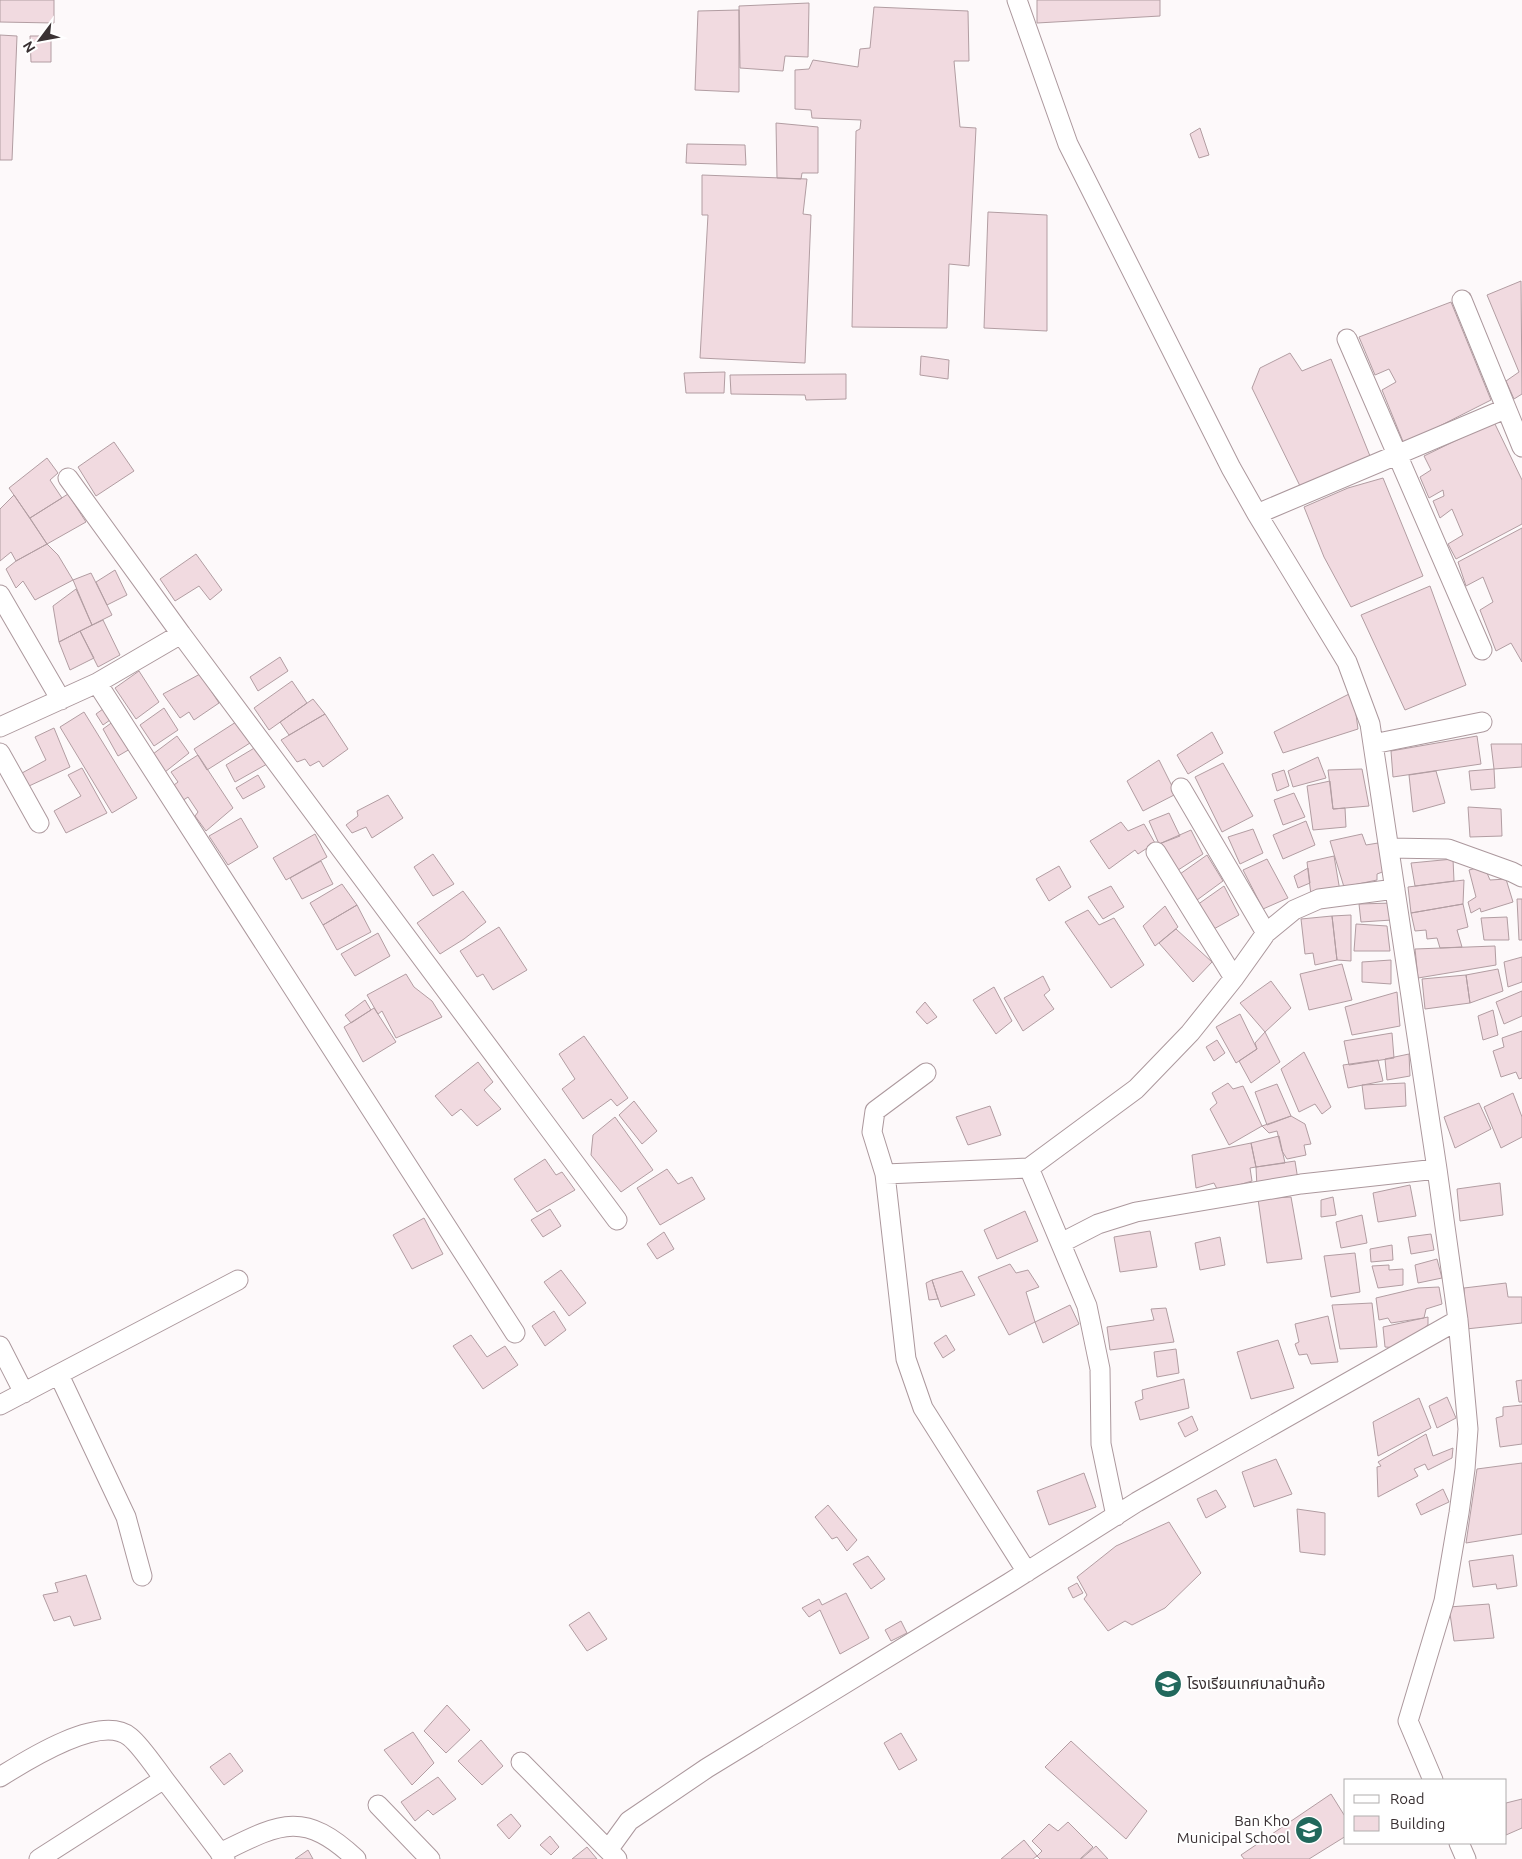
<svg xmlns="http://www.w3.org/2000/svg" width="1522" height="1859" font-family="Ubuntu,'Noto Sans Thai',sans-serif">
  <rect width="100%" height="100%" fill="#fdf9fa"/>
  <path fill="#f1dae0" stroke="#b29da2" d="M 0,0 L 54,0 L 54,23 L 0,22 Z
    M 1037,0 L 1160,0 L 1160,16 L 1037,23 Z
    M 809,3 L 808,57 L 785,56 L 783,71 L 740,68 L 739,6 Z
    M 874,7 L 968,11 L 969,61 L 954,61 L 960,127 L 976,128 L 969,266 L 949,264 L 947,328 L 852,327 L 856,131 L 860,129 L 861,120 L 812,118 L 811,110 L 795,109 L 795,70 L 809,69 L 813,60 L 858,67 L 860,49 L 870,48 Z
    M 739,10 L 739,92 L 695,90 L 698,11 Z
    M 0,35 L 17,36 L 12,160 L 0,160 Z
    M 30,36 L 51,36 L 51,62 L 31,62 Z
    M 776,123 L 818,127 L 818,173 L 802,173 L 801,179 L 777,178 Z
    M 1200,128 L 1209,155 L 1199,158 L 1190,134 Z
    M 687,144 L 745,145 L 746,165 L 686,163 Z
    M 702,175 L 807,179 L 803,214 L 811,215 L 805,363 L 700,358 L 708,215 L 702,215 Z
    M 988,212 L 1047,215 L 1047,331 L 984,328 Z
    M 1521,281 L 1522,394 L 1514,399 L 1506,381 L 1519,372 L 1487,295 Z
    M 1451,302 L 1491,400 L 1404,444 L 1382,390 L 1396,382 L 1389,369 L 1375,375 L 1359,337 Z
    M 1290,353 L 1302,371 L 1331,359 L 1370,456 L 1300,486 L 1252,388 L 1260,368 Z
    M 921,356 L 949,360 L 948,379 L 920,375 Z
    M 725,372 L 724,393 L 686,393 L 684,373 Z
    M 846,374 L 846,399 L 806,400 L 805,395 L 731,394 L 730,375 Z
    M 1494,422 L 1522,480 L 1522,524 L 1456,559 L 1448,544 L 1463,535 L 1452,509 L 1440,518 L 1433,501 L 1444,496 L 1443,490 L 1429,498 L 1420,477 L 1431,470 L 1424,456 Z
    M 114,442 L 134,471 L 96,496 L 78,467 Z
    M 47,458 L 58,473 L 50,480 L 62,498 L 30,518 L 9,488 Z
    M 1383,478 L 1423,576 L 1351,607 L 1324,557 L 1304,507 L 1348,488 Z
    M 68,494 L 86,522 L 47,544 L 30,518 Z
    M 14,495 L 47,544 L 16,561 L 11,552 L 0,561 L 0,509 Z
    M 1522,528 L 1522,662 L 1511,643 L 1496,651 L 1480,610 L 1493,602 L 1483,577 L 1466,586 L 1458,562 Z
    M 47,544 L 58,555 L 73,580 L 35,600 L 23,581 L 16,588 L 6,569 L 16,561 Z
    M 196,554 L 222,590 L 210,600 L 199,586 L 175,601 L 160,579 Z
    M 115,570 L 127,595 L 107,605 L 96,582 Z
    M 91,573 L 112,615 L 92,625 L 73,580 Z
    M 1430,586 L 1466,685 L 1405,710 L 1361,615 Z
    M 76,589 L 92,625 L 59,642 L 53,606 Z
    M 103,620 L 120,655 L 98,667 L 80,631 Z
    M 80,631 L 94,658 L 70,670 L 59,642 Z
    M 280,657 L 288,671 L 258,691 L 250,677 Z
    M 139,671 L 159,702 L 136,719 L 115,688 Z
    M 200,674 L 219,703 L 194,720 L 189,712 L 180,718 L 163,694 Z
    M 292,681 L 307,703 L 269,730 L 254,708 Z
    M 1353,692 L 1358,729 L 1283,753 L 1274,732 Z
    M 313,699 L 325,714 L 289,735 L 280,722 Z
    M 164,708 L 178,730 L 154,746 L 140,725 Z
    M 103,709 L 110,720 L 103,725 L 96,714 Z
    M 84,712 L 137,798 L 112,813 L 60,727 Z
    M 325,714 L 348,749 L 323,767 L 319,761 L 310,766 L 305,759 L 297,762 L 281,740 Z
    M 114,721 L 130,749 L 118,756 L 103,729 Z
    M 236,722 L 250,743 L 207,770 L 194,749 Z
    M 54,728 L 70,767 L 29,786 L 22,773 L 46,760 L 35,737 Z
    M 1212,732 L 1223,753 L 1188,774 L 1177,755 Z
    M 177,736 L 189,753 L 165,772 L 153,754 Z
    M 1477,736 L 1481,764 L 1393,777 L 1391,751 Z
    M 1491,744 L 1522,744 L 1522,767 L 1494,769 Z
    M 256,747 L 267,764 L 235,782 L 226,765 Z
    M 198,755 L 233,808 L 206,831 L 195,816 L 198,812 L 188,797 L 182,801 L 174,785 L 178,782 L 171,772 Z
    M 1318,757 L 1326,778 L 1293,787 L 1288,771 Z
    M 1159,760 L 1176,794 L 1143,811 L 1127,781 Z
    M 1223,763 L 1253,816 L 1222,832 L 1195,777 Z
    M 82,768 L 107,813 L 66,833 L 54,811 L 81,796 L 68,775 Z
    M 1362,769 L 1369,806 L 1333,809 L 1328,770 Z
    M 1494,769 L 1495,788 L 1471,790 L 1469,771 Z
    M 1284,770 L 1289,786 L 1277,791 L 1272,774 Z
    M 1436,771 L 1445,803 L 1413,812 L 1409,775 Z
    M 258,775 L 265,787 L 243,799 L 236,788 Z
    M 1330,781 L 1333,809 L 1345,808 L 1346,827 L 1313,830 L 1307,786 Z
    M 1294,793 L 1305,817 L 1283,825 L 1274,800 Z
    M 388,795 L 403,818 L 372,838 L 366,827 L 352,833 L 346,825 L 358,816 L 357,811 Z
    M 1468,807 L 1501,809 L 1502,836 L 1470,837 Z
    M 1169,813 L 1180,836 L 1159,844 L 1149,821 Z
    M 241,818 L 258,847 L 228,865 L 209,836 Z
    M 1306,821 L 1315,845 L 1283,859 L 1273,835 Z
    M 1121,822 L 1128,831 L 1144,824 L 1155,843 L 1138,854 L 1135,850 L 1109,869 L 1090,841 Z
    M 1253,829 L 1263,853 L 1240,864 L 1228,837 Z
    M 1191,830 L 1203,854 L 1175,872 L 1159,844 Z
    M 315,834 L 327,857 L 286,880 L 273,858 Z
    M 1362,834 L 1366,845 L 1378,843 L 1385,871 L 1377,874 L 1377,880 L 1344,887 L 1330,841 Z
    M 433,854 L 454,884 L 433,896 L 414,867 Z
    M 1207,855 L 1223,881 L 1197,900 L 1180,874 Z
    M 1334,856 L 1340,891 L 1311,895 L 1307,862 Z
    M 1267,859 L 1288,898 L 1263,909 L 1243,870 Z
    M 1453,859 L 1454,881 L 1415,886 L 1411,863 Z
    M 321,861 L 333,884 L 302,899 L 290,878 Z
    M 1059,866 L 1071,887 L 1049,901 L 1036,879 Z
    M 1484,866 L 1490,880 L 1506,879 L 1513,902 L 1481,912 L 1480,908 L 1471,913 L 1468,902 L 1476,897 L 1469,870 Z
    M 1308,868 L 1310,883 L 1298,888 L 1294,876 Z
    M 1464,880 L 1463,904 L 1411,913 L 1408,887 Z
    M 342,884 L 357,905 L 323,925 L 310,903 Z
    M 1111,886 L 1124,907 L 1103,919 L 1088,897 Z
    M 1224,886 L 1239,915 L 1212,930 L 1197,905 Z
    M 463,891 L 486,922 L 464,939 L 440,954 L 417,923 Z
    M 1517,899 L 1522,899 L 1522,940 L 1519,940 Z
    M 1393,903 L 1392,920 L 1361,922 L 1359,904 Z
    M 1463,904 L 1468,927 L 1457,930 L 1462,947 L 1440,948 L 1437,938 L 1427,939 L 1426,930 L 1415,931 L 1411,913 Z
    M 357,905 L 371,932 L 337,950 L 323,925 Z
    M 1165,906 L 1178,927 L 1155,946 L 1143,926 Z
    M 1088,910 L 1099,925 L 1114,918 L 1144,965 L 1111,988 L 1065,922 Z
    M 1351,915 L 1351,961 L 1337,960 L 1332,916 Z
    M 1332,916 L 1337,960 L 1315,965 L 1313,953 L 1305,954 L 1301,919 Z
    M 1507,917 L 1509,940 L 1484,940 L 1481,918 Z
    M 1356,924 L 1387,926 L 1390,951 L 1354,951 Z
    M 499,927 L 527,970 L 493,990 L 483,974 L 477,977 L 460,951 Z
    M 1176,929 L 1212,962 L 1193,982 L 1159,943 Z
    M 378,933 L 390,956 L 355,976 L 341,954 Z
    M 1495,946 L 1496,965 L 1418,978 L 1415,949 Z
    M 1522,957 L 1522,982 L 1508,987 L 1504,962 Z
    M 1391,960 L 1391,984 L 1362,982 L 1362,962 Z
    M 1342,964 L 1352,1000 L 1309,1010 L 1300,974 Z
    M 1498,969 L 1503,991 L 1470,1003 L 1466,975 Z
    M 406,974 L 414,987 L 432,1001 L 442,1017 L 396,1038 L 382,1011 L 378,1014 L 367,995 Z
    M 1466,975 L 1470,1003 L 1425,1009 L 1422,979 Z
    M 1043,976 L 1050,990 L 1044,995 L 1054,1009 L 1023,1031 L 1004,998 Z
    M 1271,981 L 1291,1008 L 1265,1032 L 1240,1003 Z
    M 994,987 L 1012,1021 L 996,1034 L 973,1000 Z
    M 1522,991 L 1522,1016 L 1504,1024 L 1496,1002 Z
    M 1397,992 L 1400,1026 L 1352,1035 L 1345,1007 Z
    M 365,1000 L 371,1010 L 351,1023 L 345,1015 Z
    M 925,1002 L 937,1017 L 927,1024 L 916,1012 Z
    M 374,1008 L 396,1042 L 363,1062 L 344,1027 Z
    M 1493,1010 L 1498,1035 L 1483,1040 L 1478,1016 Z
    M 1240,1014 L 1257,1049 L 1236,1063 L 1216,1027 Z
    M 1522,1031 L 1522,1078 L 1519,1079 L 1516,1072 L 1501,1077 L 1493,1051 L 1504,1047 L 1502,1038 Z
    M 1265,1032 L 1280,1062 L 1251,1083 L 1239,1061 L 1257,1049 L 1255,1043 Z
    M 1392,1033 L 1394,1058 L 1349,1065 L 1344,1041 Z
    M 584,1036 L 628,1098 L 617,1106 L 611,1099 L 583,1119 L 562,1089 L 575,1079 L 559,1054 Z
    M 1217,1040 L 1225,1053 L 1214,1061 L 1206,1047 Z
    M 1304,1052 L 1331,1107 L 1322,1114 L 1315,1104 L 1299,1112 L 1281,1069 Z
    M 1409,1054 L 1410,1076 L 1387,1080 L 1385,1059 Z
    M 1378,1060 L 1383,1081 L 1348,1088 L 1343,1065 Z
    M 478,1062 L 493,1082 L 484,1090 L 501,1109 L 477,1126 L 461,1109 L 452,1116 L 435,1096 Z
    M 1228,1083 L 1233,1089 L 1243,1086 L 1262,1126 L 1229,1145 L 1210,1109 L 1217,1103 L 1212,1093 Z
    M 1405,1083 L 1406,1106 L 1365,1109 L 1362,1085 Z
    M 1277,1084 L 1291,1116 L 1267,1125 L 1255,1092 Z
    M 1513,1093 L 1522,1117 L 1522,1137 L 1501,1148 L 1484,1107 Z
    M 634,1101 L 657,1131 L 642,1144 L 619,1115 Z
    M 1479,1103 L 1491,1129 L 1455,1148 L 1444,1117 Z
    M 990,1106 L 1001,1135 L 968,1145 L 956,1117 Z
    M 1291,1116 L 1305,1124 L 1311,1144 L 1304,1145 L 1306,1155 L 1287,1159 L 1282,1151 L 1277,1131 L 1269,1133 L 1262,1126 Z
    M 615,1117 L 653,1170 L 621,1192 L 591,1155 L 593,1135 Z
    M 1279,1136 L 1285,1163 L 1256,1167 L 1251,1143 Z
    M 1251,1143 L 1256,1167 L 1250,1168 L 1252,1181 L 1218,1191 L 1214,1183 L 1196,1188 L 1192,1155 Z
    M 545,1159 L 556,1175 L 562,1172 L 575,1190 L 537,1212 L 514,1179 Z
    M 1295,1161 L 1298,1180 L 1257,1187 L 1256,1167 Z
    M 667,1169 L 678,1184 L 692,1177 L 705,1199 L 660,1225 L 637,1188 Z
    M 1500,1183 L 1503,1215 L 1460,1221 L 1457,1189 Z
    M 1410,1185 L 1416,1216 L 1378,1222 L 1373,1193 Z
    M 1291,1197 L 1302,1259 L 1267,1263 L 1258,1199 Z
    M 1333,1197 L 1336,1215 L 1321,1217 L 1321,1200 Z
    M 550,1209 L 561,1226 L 543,1237 L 531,1220 Z
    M 1025,1211 L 1038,1241 L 997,1259 L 984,1230 Z
    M 1362,1215 L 1367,1243 L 1341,1248 L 1336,1222 Z
    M 424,1218 L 443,1254 L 412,1269 L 393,1235 Z
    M 1150,1231 L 1157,1267 L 1120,1272 L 1114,1237 Z
    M 664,1232 L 674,1249 L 657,1259 L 647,1244 Z
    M 1431,1234 L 1434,1250 L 1411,1254 L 1408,1237 Z
    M 1220,1237 L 1225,1265 L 1200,1270 L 1195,1243 Z
    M 1392,1245 L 1393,1260 L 1371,1262 L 1370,1249 Z
    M 1355,1253 L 1360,1292 L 1331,1297 L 1324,1256 Z
    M 1437,1259 L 1442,1278 L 1418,1283 L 1415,1265 Z
    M 1010,1264 L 1016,1273 L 1028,1270 L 1039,1287 L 1026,1292 L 1035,1322 L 1009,1335 L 978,1277 Z
    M 1389,1265 L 1389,1270 L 1403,1269 L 1403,1285 L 1378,1288 L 1372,1266 Z
    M 561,1270 L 586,1303 L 569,1316 L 544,1282 Z
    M 962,1271 L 975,1295 L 941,1307 L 932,1280 Z
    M 932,1280 L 938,1299 L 929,1300 L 926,1283 Z
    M 1506,1283 L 1508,1297 L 1522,1297 L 1522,1323 L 1466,1329 L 1464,1288 Z
    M 1439,1287 L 1442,1304 L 1426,1309 L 1424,1318 L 1391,1323 L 1388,1318 L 1379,1320 L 1376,1298 L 1418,1288 Z
    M 1372,1303 L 1377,1347 L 1340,1349 L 1332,1305 Z
    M 1070,1305 L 1079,1324 L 1043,1343 L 1035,1322 Z
    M 1166,1308 L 1174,1342 L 1110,1350 L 1107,1327 L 1154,1320 L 1151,1309 Z
    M 554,1311 L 566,1330 L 545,1346 L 532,1326 Z
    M 1328,1316 L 1338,1362 L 1311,1364 L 1307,1354 L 1299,1355 L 1295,1344 L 1299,1342 L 1295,1324 Z
    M 1428,1317 L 1428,1325 L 1398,1348 L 1385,1347 L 1383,1327 Z
    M 471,1335 L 487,1357 L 505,1346 L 518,1365 L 483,1389 L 453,1346 Z
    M 946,1335 L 955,1350 L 943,1358 L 934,1343 Z
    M 1278,1340 L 1294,1388 L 1251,1399 L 1237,1352 Z
    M 1176,1349 L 1179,1373 L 1157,1377 L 1154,1352 Z
    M 1184,1379 L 1189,1408 L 1140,1420 L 1135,1402 L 1143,1399 L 1142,1390 Z
    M 1522,1380 L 1522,1402 L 1519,1402 L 1516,1381 Z
    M 1447,1397 L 1456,1418 L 1437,1428 L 1429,1406 Z
    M 1419,1398 L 1431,1428 L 1378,1456 L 1373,1422 Z
    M 1522,1405 L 1522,1444 L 1500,1447 L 1496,1418 L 1503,1416 L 1503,1407 Z
    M 1192,1416 L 1198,1430 L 1185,1437 L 1178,1423 Z
    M 1426,1434 L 1433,1456 L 1453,1448 L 1452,1458 L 1428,1470 L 1425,1464 L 1414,1469 L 1418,1476 L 1378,1497 L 1377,1467 L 1381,1466 L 1378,1462 Z
    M 1276,1459 L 1292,1494 L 1254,1507 L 1242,1472 Z
    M 1522,1463 L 1522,1534 L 1466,1543 L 1477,1469 Z
    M 1084,1473 L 1096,1507 L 1049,1525 L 1037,1491 Z
    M 1443,1489 L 1449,1502 L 1421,1515 L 1416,1504 Z
    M 1216,1490 L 1226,1507 L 1206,1518 L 1197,1499 Z
    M 828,1505 L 857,1540 L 847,1551 L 837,1537 L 832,1539 L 815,1517 Z
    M 1297,1509 L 1325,1513 L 1325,1555 L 1300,1552 Z
    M 1169,1522 L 1201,1573 L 1165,1608 L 1132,1625 L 1125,1621 L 1108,1631 L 1084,1599 L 1087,1595 L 1077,1577 L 1116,1546 Z
    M 1513,1555 L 1517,1586 L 1497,1589 L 1496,1584 L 1473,1587 L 1469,1561 Z
    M 868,1556 L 885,1579 L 871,1589 L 853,1564 Z
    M 86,1575 L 101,1619 L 74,1626 L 70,1616 L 54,1621 L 43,1595 L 58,1592 L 55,1583 Z
    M 1077,1583 L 1083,1593 L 1073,1598 L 1068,1588 Z
    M 846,1593 L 869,1638 L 840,1654 L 820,1610 L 809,1617 L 802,1608 L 819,1599 L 822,1605 Z
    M 1489,1604 L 1494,1638 L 1454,1641 L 1449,1607 Z
    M 589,1612 L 607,1639 L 587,1651 L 569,1625 Z
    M 901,1621 L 907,1633 L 891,1641 L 885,1630 Z
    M 447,1705 L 470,1730 L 446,1753 L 424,1731 Z
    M 413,1732 L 434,1763 L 412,1785 L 384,1750 Z
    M 901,1733 L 917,1760 L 899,1770 L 884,1743 Z
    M 481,1740 L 503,1766 L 482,1785 L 458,1761 Z
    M 1071,1741 L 1147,1811 L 1126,1839 L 1045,1767 Z
    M 230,1753 L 243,1771 L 224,1785 L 210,1767 Z
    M 438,1777 L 456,1799 L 433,1815 L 428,1810 L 415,1821 L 401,1802 Z
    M 1331,1794 L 1346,1818 L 1346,1836 L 1309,1859 L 1244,1859 L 1241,1855 Z
    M 1522,1799 L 1522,1828 L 1506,1835 L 1506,1803 Z
    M 511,1814 L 521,1826 L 509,1839 L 497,1825 Z
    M 1068,1822 L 1093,1847 L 1080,1859 L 1040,1859 L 1037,1856 L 1042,1851 L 1032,1841 L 1049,1824 L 1058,1831 Z
    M 550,1836 L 559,1847 L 551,1855 L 540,1845 Z
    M 1024,1840 L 1037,1856 L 1033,1859 L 1001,1859 Z
    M 1096,1846 L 1108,1859 L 1081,1859 Z
    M 587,1847 L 597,1859 L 572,1859 Z
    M 308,1850 L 313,1859 L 295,1859 Z"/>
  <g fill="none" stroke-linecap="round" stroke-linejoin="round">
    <g stroke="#ac989d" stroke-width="21">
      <path id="street" d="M 1017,0 L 1068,144 L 1231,468 L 1257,514 L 1347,662 L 1370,724 L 1437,1169 L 1458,1320 L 1468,1429 L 1465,1469 L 1459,1513 L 1444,1601 L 1408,1721 L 1433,1780
        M 1462,300 L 1522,447
        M 1347,339 L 1482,650
        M 68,478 L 181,634
        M 1257,514 L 1505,409
        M 0,595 L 61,700
        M 97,683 L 181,634 L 617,1220
        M 0,727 L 97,683 L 515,1333
        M 1373,744 L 1482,722
        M 0,753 L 39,823
        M 1181,788 L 1266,933
        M 1389,848 L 1448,849 L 1512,872 L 1522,877
        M 1156,852 L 1234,978
        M 926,1073 L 875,1111 L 872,1132 L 885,1174 L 906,1359 L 923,1408 L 1027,1572
        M 885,1174 L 1029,1168
        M 1061,1243 L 1098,1224 L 1136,1212 L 1301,1184 L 1437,1169
        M 0,1346 L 24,1393
        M 59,1375 L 126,1517 L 142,1576
        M 0,1405 L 238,1280
        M 1116,1516 L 1101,1444 L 1100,1369 L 1087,1306 L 1029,1168 L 1136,1089 L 1190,1033 L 1234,978 L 1266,933 L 1294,910 L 1319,899 L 1395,889
        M 521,1762 L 617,1859
        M 0,1777 C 27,1760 101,1713 130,1737 C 141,1746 155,1767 164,1779
        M 378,1805 L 430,1859
        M 1459,1843 L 1466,1859
        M 608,1850 L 629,1821 L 707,1768 L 1009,1583 L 1137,1502 L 1458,1320
        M 220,1853 C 279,1824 303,1809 356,1859
        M 39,1859 L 164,1779 L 225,1859"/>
    </g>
    <use href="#street" stroke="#fff" stroke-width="19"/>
  </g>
  <defs>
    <g id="school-disc" transform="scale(1.4375)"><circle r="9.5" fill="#21685c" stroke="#fff"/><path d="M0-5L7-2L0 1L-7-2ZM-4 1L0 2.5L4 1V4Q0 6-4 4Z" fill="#fff"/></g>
  </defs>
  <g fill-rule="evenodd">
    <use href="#school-disc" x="1168" y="1684"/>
    <use href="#school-disc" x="1309" y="1830"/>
  </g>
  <g text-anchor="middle" stroke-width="4" stroke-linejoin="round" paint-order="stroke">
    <g font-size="15" fill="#3a3133" stroke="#fff" text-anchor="start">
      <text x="1187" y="1689">โรงเรียนเทศบาลบ้านค้อ</text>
      <text x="1290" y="1826" text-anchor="end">Ban Kho<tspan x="1290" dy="17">Municipal School</tspan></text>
    </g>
  </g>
  <rect x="1344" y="1779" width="162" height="65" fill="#ffffff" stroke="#b0adad"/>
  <rect x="1354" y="1795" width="25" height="8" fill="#ffffff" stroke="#b0adad"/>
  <text x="1390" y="1804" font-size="15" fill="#3a3133">Road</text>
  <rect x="1354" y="1816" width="25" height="15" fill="#f1dae0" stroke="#b0adad"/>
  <text x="1390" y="1829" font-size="15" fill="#3a3133">Building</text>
  <g transform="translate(40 40) rotate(238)" stroke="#ffffff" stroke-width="4" paint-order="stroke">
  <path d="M0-4L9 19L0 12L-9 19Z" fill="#3a3133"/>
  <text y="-8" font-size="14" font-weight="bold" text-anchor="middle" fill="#3a3133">N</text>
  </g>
</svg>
